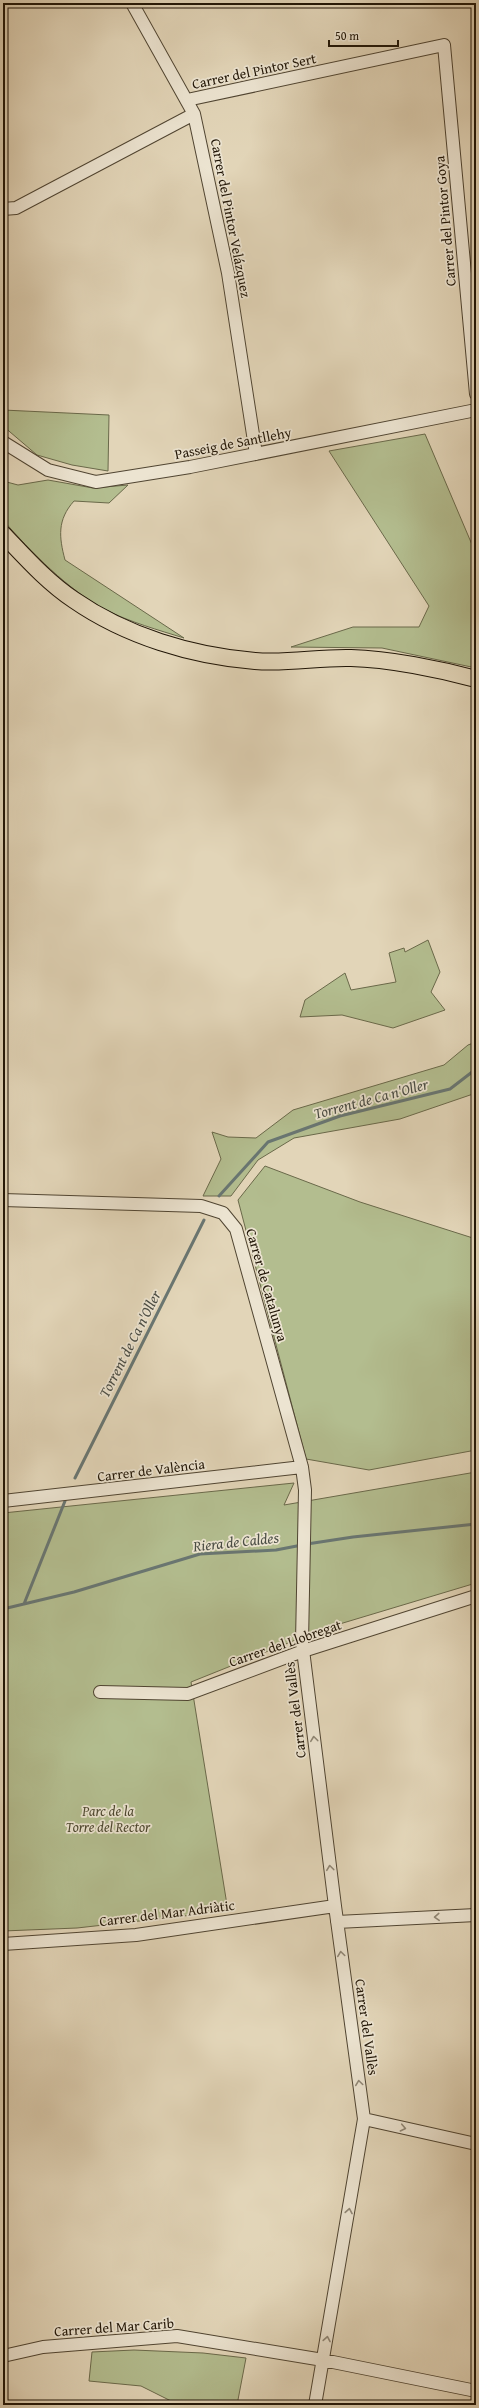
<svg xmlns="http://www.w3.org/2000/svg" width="479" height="2408" font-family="'Gentium Book Plus',serif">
  <rect width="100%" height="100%" fill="#e2d5b8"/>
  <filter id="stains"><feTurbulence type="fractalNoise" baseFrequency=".005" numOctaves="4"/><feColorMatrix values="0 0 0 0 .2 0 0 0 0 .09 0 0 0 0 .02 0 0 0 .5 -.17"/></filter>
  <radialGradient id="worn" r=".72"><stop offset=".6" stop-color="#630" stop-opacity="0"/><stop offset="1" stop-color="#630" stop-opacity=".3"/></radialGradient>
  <path fill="#b3bd8f" stroke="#6a694a" d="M 3,410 L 109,415 L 108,471 L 72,465 L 37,455 L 3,426 Z
    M 425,434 L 476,554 L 476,668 L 382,648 L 291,647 L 353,627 L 419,627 L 429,606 L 329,451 Z
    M 48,480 L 93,488 L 128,485 L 109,503 L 74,501 C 57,520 59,537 65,560 L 184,638 C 158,630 130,622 106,610 C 69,591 30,551 3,520 L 3,481 L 18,485 Z
    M 428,940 L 440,972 L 431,992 L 445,1010 L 393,1028 L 342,1015 L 300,1017 L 305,1000 L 345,973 L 351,990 L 396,982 L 389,953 L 404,948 L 405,952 Z
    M 476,1042 L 476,1093 L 400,1119 L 294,1138 L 258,1160 L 231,1196 L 203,1196 L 221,1159 L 212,1132 L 228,1137 L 256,1138 L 293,1110 L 444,1065 L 468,1045 Z
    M 265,1166 L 360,1202 L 476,1239 L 476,1450 L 369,1470 L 306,1459 L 238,1200 Z
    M 476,1472 L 476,1583 L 323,1629 L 191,1682 L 228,1911 L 77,1928 L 3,1931 L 3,1513 L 294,1483 L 284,1505 Z
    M 134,2350 L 203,2353 L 246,2358 L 237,2405 L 179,2405 L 141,2386 L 89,2381 L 92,2352 Z"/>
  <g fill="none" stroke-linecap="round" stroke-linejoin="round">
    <path stroke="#697672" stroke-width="3" d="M 219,1196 L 268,1142 L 340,1116 L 450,1089 L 476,1069
      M 75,1478 L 204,1220
      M 307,1544 L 353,1537 L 476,1524
      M 24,1604 L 65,1501
      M 3,1609 L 74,1592 L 200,1554 L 276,1550 L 302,1545"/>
    <g stroke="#504532" stroke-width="14">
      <path id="minor" d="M 132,3 L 194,114 L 228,273 L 256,454
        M 187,100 L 444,45 L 476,394
        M 3,209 L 16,208 L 194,114
        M 3,442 L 48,470 L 96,482 L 190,467 L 476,410
        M 3,1200 L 201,1206 L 223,1213 L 236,1229 L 302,1467 L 305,1490 L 302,1642 L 335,1906 L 364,2119 L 315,2405
        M 3,1501 L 302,1467
        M 100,1692 L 188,1694 L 303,1651 L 476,1596
        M 337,1922 L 476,1915
        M 3,1944 L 136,1935 L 335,1906
        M 364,2119 L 476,2144
        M 3,2356 L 43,2347 L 177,2336 L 323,2360 L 476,2391"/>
    </g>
    <g stroke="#201506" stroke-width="18">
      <path id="major" d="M 3,534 C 25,557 47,582 74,600 C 126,636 192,656 255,661 C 287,664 319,657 351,658 C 389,659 439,669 476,679"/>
    </g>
    <use href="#minor" stroke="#ece4d1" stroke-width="12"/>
    <use href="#major" stroke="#e2d5b8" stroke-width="16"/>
  </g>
  <defs><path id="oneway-chevron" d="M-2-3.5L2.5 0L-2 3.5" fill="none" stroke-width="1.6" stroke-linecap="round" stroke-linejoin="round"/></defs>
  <g stroke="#908776">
    <use href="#oneway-chevron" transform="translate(314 1739) rotate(-97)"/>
    <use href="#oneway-chevron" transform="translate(330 1868) rotate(-97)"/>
    <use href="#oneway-chevron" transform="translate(437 1917) rotate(177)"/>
    <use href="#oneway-chevron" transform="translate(341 1954) rotate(-98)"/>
    <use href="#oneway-chevron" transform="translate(359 2083) rotate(-98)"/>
    <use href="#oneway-chevron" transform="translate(403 2128) rotate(12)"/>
    <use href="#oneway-chevron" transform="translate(349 2211) rotate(-80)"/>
    <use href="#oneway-chevron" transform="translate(327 2339) rotate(-80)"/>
  </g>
  <g text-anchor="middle" stroke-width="3.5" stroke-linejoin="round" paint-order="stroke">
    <g font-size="14" fill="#201506" stroke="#ece4d1">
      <text transform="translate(254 71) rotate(-12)" y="5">Carrer del Pintor Sert</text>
      <text transform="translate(231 218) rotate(79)" y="5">Carrer del Pintor Velázquez</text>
      <text transform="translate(445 221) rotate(-95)" y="5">Carrer del Pintor Goya</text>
      <text transform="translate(233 443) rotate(-11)" y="5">Passeig de Santllehy</text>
      <text transform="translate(267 1285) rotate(74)" y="5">Carrer de Catalunya</text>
      <text transform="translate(151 1470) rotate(-7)" y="5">Carrer de València</text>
      <text transform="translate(285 1643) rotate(-19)" y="5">Carrer del Llobregat</text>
      <text transform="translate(295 1710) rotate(-97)" y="5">Carrer del Vallès</text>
      <text transform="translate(167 1913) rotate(-7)" y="5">Carrer del Mar Adriàtic</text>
      <text transform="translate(367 2027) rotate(82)" y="5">Carrer del Vallès</text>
      <text transform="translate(114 2327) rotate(-4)" y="5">Carrer del Mar Carib</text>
    </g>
    <g font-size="14" font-style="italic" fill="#4c472f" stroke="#ece4d1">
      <text x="108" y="1816">Parc de la<tspan x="108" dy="16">Torre del Rector</tspan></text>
    </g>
    <g font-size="15" font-style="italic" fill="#4a4d45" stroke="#ece4d1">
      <text transform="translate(371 1099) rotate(-15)" y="5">Torrent de Ca n'Oller</text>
      <text transform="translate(130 1344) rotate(-63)" y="5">Torrent de Ca n'Oller</text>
      <text transform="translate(236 1542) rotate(-6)" y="5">Riera de Caldes</text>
    </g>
  </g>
  <rect width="479" height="2408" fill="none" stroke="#e2d5b8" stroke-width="16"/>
  <rect x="4" y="4" width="471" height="2400" fill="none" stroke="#201506" stroke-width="2"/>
  <rect x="8" y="8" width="463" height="2392" fill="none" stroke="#201506"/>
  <path d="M329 40v6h69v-6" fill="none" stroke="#201506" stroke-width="2"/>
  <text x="335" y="40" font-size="12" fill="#201506" stroke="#ece4d1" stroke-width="3" paint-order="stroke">50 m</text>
  <rect width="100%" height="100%" filter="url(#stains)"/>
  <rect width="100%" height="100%" fill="url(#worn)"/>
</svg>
